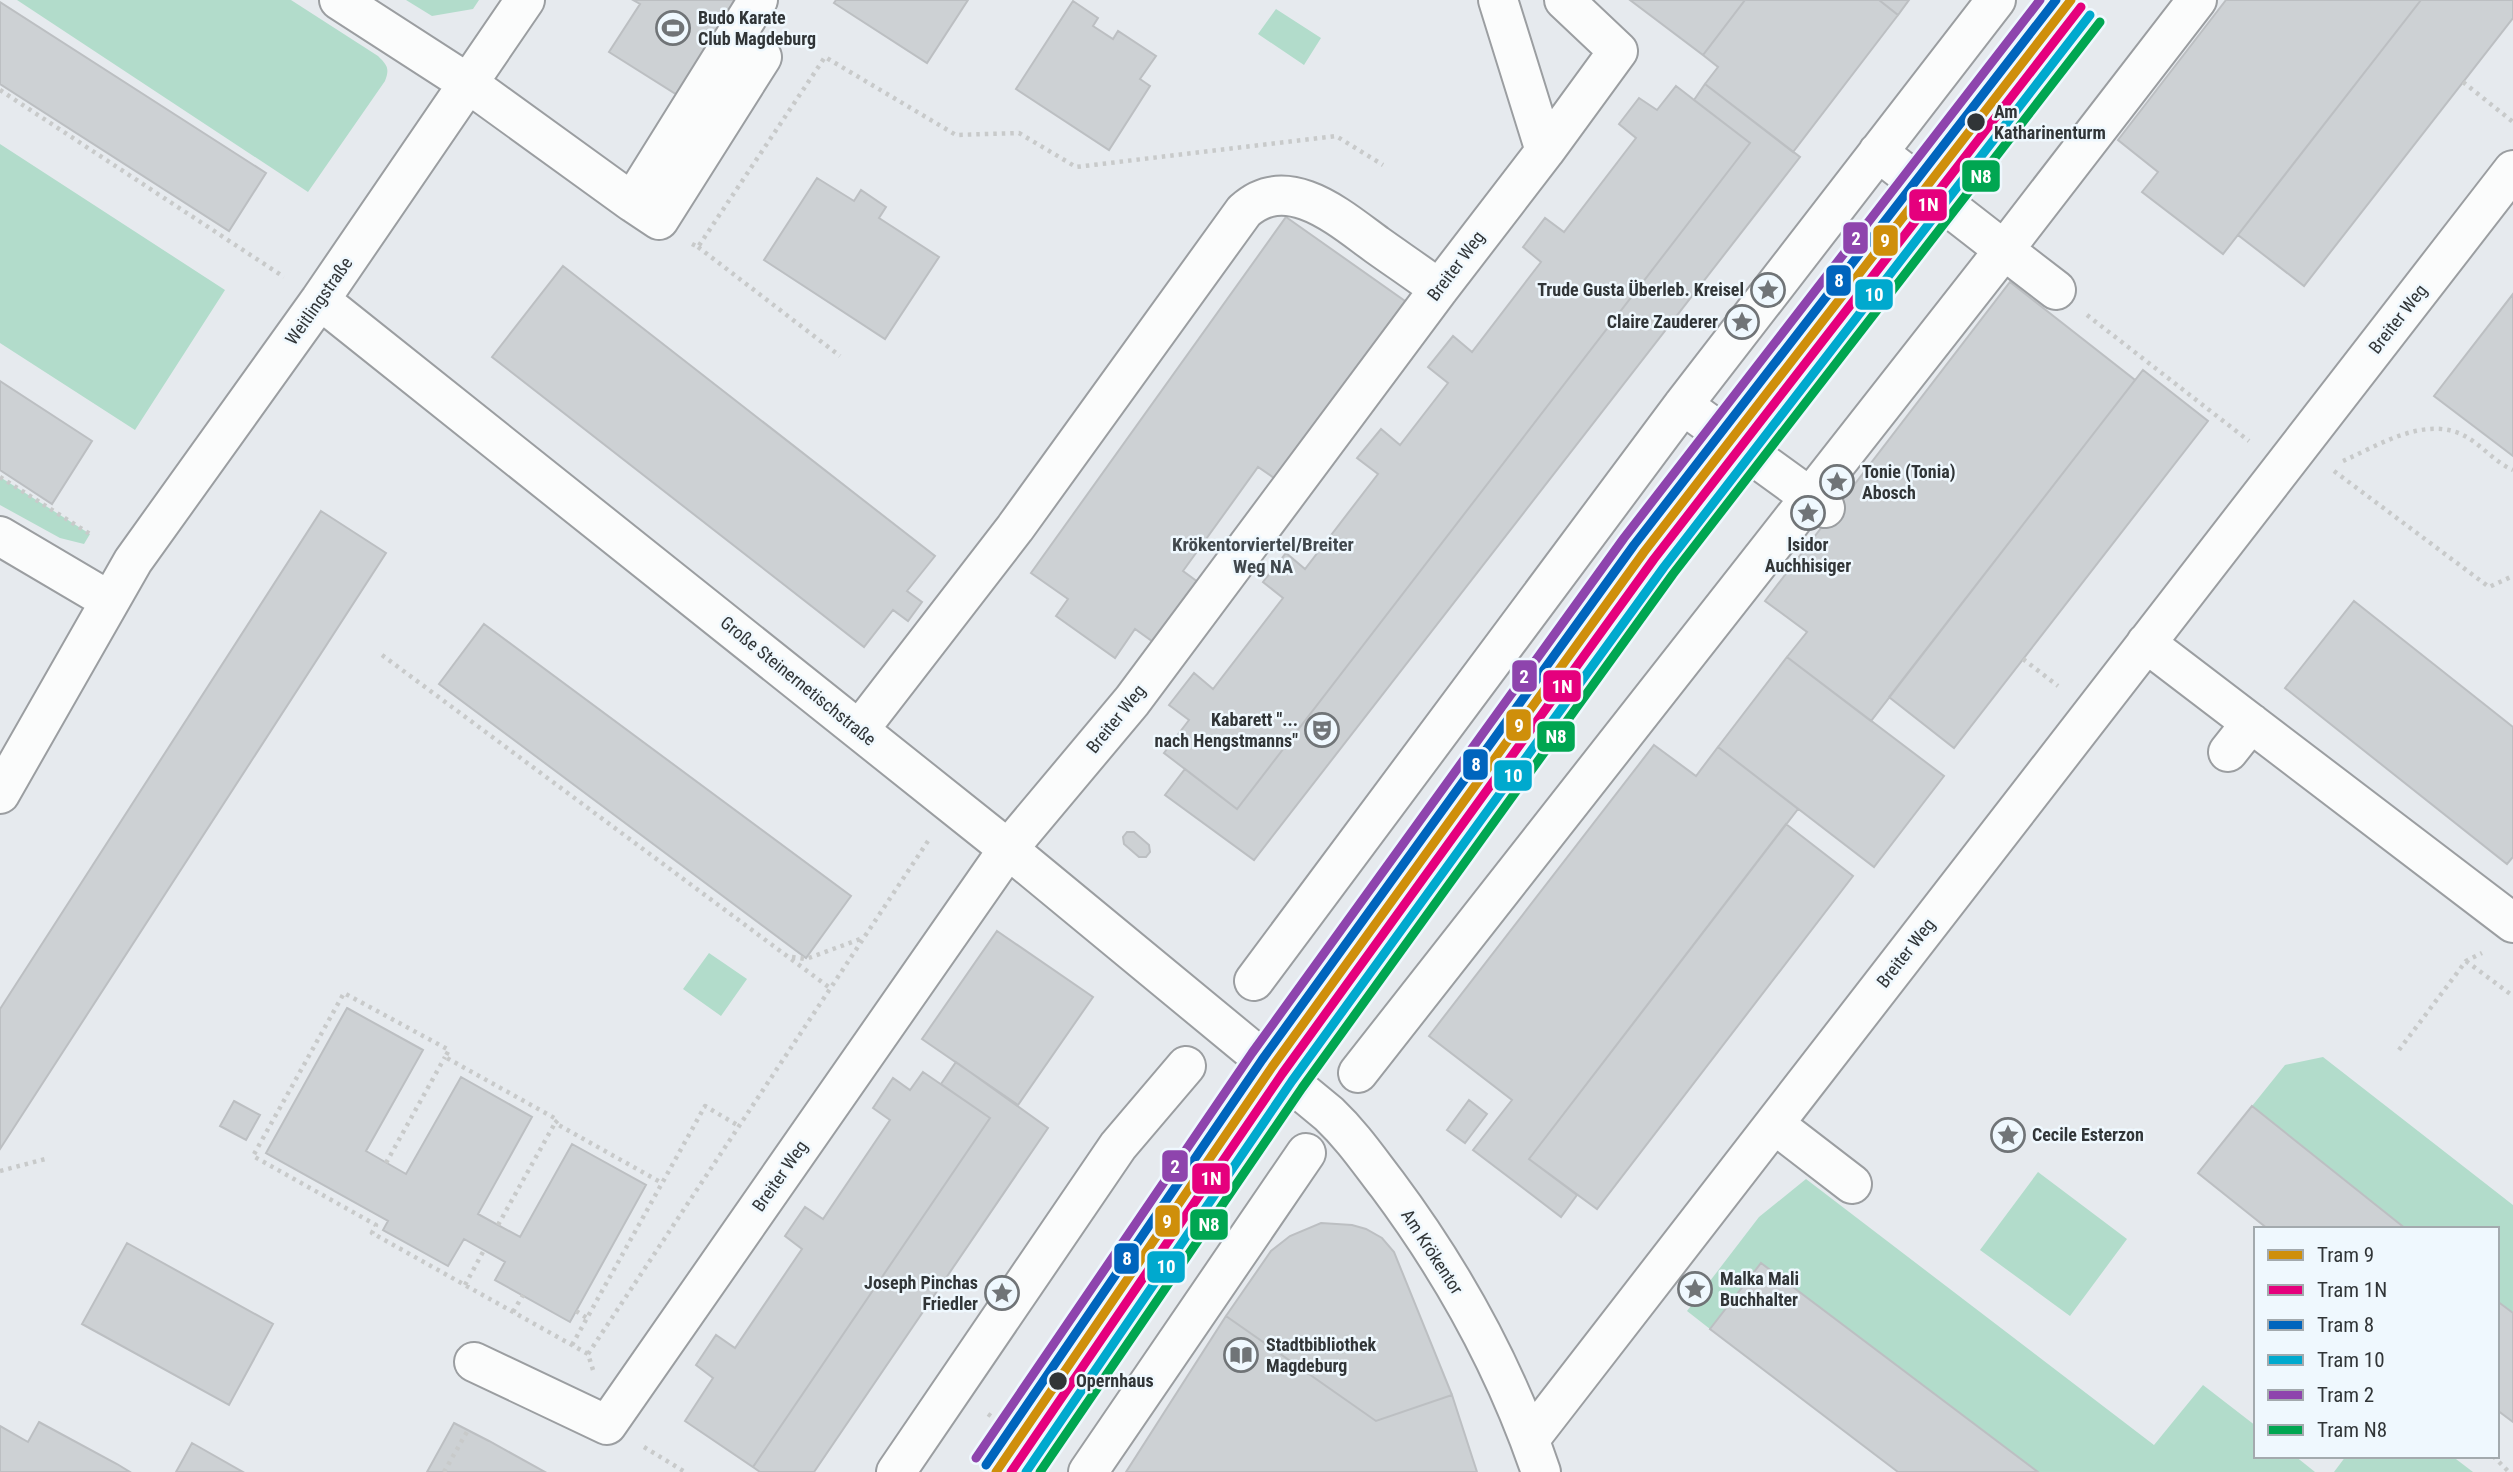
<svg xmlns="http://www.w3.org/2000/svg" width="2513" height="1472" font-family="'Roboto Condensed',sans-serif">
  <rect width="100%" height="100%" fill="#e6eaee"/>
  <path fill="#b2dccb" d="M 17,0 L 291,0 L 378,56 C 387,65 390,68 385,81 L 308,192 Z
    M 406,0 L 479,0 L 473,9 L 432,16 Z
    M 1276,9 L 1321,38 L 1304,65 L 1258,34 Z
    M 0,144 L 225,290 L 135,430 L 0,343 Z
    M 0,477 L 90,534 L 84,544 L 60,538 L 0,505 Z
    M 709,953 L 747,979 L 721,1016 L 683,989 Z
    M 2323,1057 L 2513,1205 L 2513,1313 L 2497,1301 L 2497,1229 L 2406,1229 L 2252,1106 L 2285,1065 Z
    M 2038,1172 L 2127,1239 L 2070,1316 L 1980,1250 Z
    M 1806,1179 L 2154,1445 L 2203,1385 L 2256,1426 L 2256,1456 L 2295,1456 L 2315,1472 L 2038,1472 L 1761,1263 L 1710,1329 L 1687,1311 L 1759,1217 Z
    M 2346,1456 L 2452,1456 L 2473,1472 L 2334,1472 Z"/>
  <path fill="#cdd1d4" stroke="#bcbfc2" stroke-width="2" d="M 633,0 L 740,0 L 679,96 L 609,52 L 640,4 Z
    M 836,0 L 968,0 L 927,63 L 834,3 Z
    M 1630,0 L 1745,0 L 1703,55 Z
    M 1745,0 L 1879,0 L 1898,15 L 1793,152 L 1705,84 L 1718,67 L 1703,55 Z
    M 1879,0 L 1909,0 L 1898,15 Z
    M 2226,0 L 2421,0 L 2223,254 L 2142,192 L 2158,172 L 2118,140 Z
    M 2421,0 L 2513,0 L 2513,18 L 2304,286 L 2238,235 Z
    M 1073,1 L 1098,18 L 1093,26 L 1113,39 L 1118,31 L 1156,56 L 1140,79 L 1150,86 L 1109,150 L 1016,89 Z
    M 0,2 L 266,173 L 229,231 L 0,84 Z
    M 1705,84 L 1800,157 L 1254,860 L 1165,795 L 1185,769 L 1237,809 L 1750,143 L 1694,100 Z
    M 1676,86 L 1750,143 L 1237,809 L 1164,753 L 1189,720 L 1169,705 L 1194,673 L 1213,689 L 1283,598 L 1263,582 L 1286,553 L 1305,569 L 1378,474 L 1357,458 L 1381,429 L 1400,445 L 1448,383 L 1428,367 L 1453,336 L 1472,352 L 1541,262 L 1523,247 L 1545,218 L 1564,232 L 1636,138 L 1619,124 L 1639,98 L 1657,110 Z
    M 817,178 L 854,201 L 861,190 L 886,207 L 879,218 L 939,257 L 885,339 L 764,260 Z
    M 1286,217 L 1405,301 L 1277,480 L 1258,467 L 1183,571 L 1206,588 L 1163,649 L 1135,629 L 1115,658 L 1056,616 L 1068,599 L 1031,573 Z
    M 563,266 L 935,556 L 907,591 L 922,602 L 908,621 L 893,610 L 864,647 L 492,357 Z
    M 2010,282 L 2135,380 L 1871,721 L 1787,657 L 1807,632 L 1765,601 Z
    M 2513,294 L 2513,456 L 2434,396 Z
    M 2143,370 L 2208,421 L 1954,748 L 1889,697 Z
    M 0,381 L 92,441 L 52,504 L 0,470 Z
    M 321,511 L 386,553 L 0,1149 L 0,1009 Z
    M 2354,601 L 2513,727 L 2513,857 L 2507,864 L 2285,688 Z
    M 484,624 L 851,896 L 806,958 L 439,684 Z
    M 1787,657 L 1944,776 L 1874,867 L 1718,747 Z
    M 1654,745 L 1696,776 L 1718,747 L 1798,809 L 1529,1159 L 1577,1195 L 1561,1217 L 1473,1150 L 1512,1100 L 1429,1036 Z
    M 1786,824 L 1853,876 L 1597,1209 L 1529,1159 Z
    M 1127,832 L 1134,832 L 1149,845 L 1150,852 L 1146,857 L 1139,857 L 1124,844 L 1123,837 Z
    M 997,931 L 1093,997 L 1018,1105 L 922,1039 Z
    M 347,1008 L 423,1050 L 366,1151 L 406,1174 L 461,1077 L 532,1117 L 478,1214 L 520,1237 L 572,1144 L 646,1185 L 570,1322 L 495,1280 L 505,1262 L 464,1239 L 448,1266 L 383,1230 L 388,1221 L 266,1153 Z
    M 956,1062 L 1048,1128 L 814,1472 L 760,1472 L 753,1467 L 990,1118 L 941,1084 Z
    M 923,1072 L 990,1118 L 753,1467 L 685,1421 L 713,1378 L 696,1365 L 716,1335 L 735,1348 L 802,1249 L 785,1236 L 805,1207 L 823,1219 L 890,1120 L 873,1108 L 893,1078 L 910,1090 Z
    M 1469,1100 L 1487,1114 L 1465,1143 L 1447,1130 Z
    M 234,1101 L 260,1115 L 246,1140 L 220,1126 Z
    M 2252,1106 L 2406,1229 L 2268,1229 L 2198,1173 Z
    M 1321,1223 L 1352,1225 L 1366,1229 L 1382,1238 L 1394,1252 L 1452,1395 L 1376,1421 L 1226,1316 L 1271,1251 L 1290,1236 Z
    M 127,1243 L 273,1324 L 229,1405 L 82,1324 Z
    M 1761,1263 L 2038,1472 L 1898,1472 L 1710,1329 Z
    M 2497,1301 L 2513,1313 L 2513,1422 L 2497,1410 Z
    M 1226,1316 L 1376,1421 L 1452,1395 L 1477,1472 L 1126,1472 Z
    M 39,1422 L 117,1464 L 130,1472 L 0,1472 L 0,1426 L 28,1442 Z
    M 454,1423 L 489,1441 L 545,1472 L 427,1472 Z
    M 192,1443 L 243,1472 L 176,1472 Z"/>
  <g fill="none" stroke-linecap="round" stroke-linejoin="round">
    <g stroke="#9b9ea1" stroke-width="42">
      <path id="minor" d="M 339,0 L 469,84 L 632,202 L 758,0
        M 1545,151 L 1618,51 L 1564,0
        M 1878,152 L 2004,250 L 2197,0
        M 632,202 L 659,220 L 762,57
        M 320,300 L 1008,849 L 1329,1114 C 1353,1137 1367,1158 1387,1184 C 1452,1271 1506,1369 1541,1472
        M 1683,405 L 1825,508
        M 0,536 L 110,601
        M 2146,643 L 2513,923
        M 859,730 L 1015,528 L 1244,211 C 1288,171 1341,219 1377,245 C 1398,260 1419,274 1439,289
        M 2228,752 L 2251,723
        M 0,794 L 133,561 L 320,300 L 525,0
        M 1254,981 L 1683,405 L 1996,0
        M 1358,1073 L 2004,250 L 2056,290
        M 1774,1124 L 1852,1184
        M 474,1362 L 607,1425 L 1008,849 L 1132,701 L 1439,289 L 1545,151 L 1498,0
        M 1530,1439 L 2513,170
        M 896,1472 L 1118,1146 L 1186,1066
        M 1088,1472 L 1306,1153"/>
    </g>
    <path stroke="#c8caca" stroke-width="4.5" stroke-dasharray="3.5 5" stroke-linecap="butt" d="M 2463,82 L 2513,122
      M 0,90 L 284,277
      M 692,244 L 698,247 L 825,57 L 956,135 L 1019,133 L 1076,167 L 1336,136 L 1383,165
      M 698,247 L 840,356
      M 2087,315 L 2249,441
      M 2343,461 C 2379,445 2424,416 2463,435 C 2481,444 2494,462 2513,470
      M 2334,471 L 2489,587 L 2513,576
      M 0,477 L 90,534
      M 382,655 L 830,988
      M 2023,659 L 2058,686
      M 792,957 L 806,959 L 863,938
      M 2466,961 L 2513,996
      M 2399,1050 L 2466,961 L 2482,953
      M 386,1163 L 445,1057
      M 0,1171 L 49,1158
      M 498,1225 L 555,1123
      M 465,1285 L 484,1250
      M 576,1311 L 587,1318
      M 513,1312 L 523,1295
      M 572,1345 L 705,1106 L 739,1126
      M 588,1354 L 928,841
      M 593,1370 L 588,1354 L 372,1233 L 376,1225 L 253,1156 L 344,993 L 449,1050 L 445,1057 L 558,1120 L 555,1123 L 662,1183
      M 988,1414 L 1002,1424
      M 644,1447 L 685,1472
      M 2493,1456 L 2509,1472
      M 444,1472 L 468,1430"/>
    <use href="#minor" stroke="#fbfcfc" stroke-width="38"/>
    <g stroke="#eff8fe" stroke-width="14">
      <path id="tram-1" d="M 996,1472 L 1272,1067 L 1644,552 L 2071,0"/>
    </g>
    <g stroke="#eff8fe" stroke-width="14">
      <path id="tram-2" d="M 1011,1472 L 1282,1074 L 1654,559 L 2081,7"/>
    </g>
    <g stroke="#eff8fe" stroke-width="14">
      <path id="tram-3" d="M 986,1465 L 1262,1060 L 1634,545 L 2056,0"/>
    </g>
    <g stroke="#eff8fe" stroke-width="14">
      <path id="tram-4" d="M 1026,1472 L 1292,1081 L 1664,567 L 2090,15"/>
    </g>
    <g stroke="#eff8fe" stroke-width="14">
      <path id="tram-5" d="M 976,1458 L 1252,1053 L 1624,538 L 2040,0"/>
    </g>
    <g stroke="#eff8fe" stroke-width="14">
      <path id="tram-6" d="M 1040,1472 L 1302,1088 L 1673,574 L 2100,22"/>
    </g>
    <use href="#tram-1" stroke="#cf8f0b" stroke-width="9"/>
    <use href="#tram-2" stroke="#e5007d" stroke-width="9"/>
    <use href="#tram-3" stroke="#0065bd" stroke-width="9"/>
    <use href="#tram-4" stroke="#00a9ce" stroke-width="9"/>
    <use href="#tram-5" stroke="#8e44ad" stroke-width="9"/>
    <use href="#tram-6" stroke="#00a651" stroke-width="9"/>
  </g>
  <defs>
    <g id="stadium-ring" transform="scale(1.75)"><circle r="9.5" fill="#eff8fe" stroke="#707477" stroke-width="1.5"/><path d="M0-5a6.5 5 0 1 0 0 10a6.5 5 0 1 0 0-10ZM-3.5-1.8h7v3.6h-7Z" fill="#707477"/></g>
    <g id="sight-ring" transform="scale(1.75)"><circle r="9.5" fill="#eff8fe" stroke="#707477" stroke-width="1.5"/><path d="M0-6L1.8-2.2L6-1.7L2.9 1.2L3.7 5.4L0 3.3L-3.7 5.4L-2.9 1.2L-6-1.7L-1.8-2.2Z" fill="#707477"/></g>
    <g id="theatre-ring" transform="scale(1.75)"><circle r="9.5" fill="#eff8fe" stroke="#707477" stroke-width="1.5"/><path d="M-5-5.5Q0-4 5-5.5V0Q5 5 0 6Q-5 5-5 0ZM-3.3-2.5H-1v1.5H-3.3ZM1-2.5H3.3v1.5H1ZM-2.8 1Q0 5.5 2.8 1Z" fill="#707477"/></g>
    <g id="library-ring" transform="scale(1.75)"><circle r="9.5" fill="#eff8fe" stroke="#707477" stroke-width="1.5"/><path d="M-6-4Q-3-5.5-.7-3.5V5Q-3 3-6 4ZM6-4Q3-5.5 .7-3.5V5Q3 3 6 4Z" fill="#707477"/></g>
  </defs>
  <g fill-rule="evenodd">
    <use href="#stadium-ring" x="673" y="28"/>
    <use href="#sight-ring" x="1768" y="290"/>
    <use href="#sight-ring" x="1742" y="322"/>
    <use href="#sight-ring" x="1837" y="482"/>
    <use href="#sight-ring" x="1808" y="513"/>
    <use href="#theatre-ring" x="1322" y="730"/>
    <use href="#sight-ring" x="2008" y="1135"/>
    <use href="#sight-ring" x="1695" y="1289"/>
    <use href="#sight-ring" x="1002" y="1293"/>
    <use href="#library-ring" x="1241" y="1355"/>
  </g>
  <g fill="#313537" stroke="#eff8fe" stroke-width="2.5">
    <circle cx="1976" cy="122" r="10"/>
    <circle cx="1058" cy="1381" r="10"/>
  </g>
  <g text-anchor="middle" stroke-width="5" stroke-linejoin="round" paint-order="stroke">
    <g font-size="18" font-weight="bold" fill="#313537" stroke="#eff8fe" text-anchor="start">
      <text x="698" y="24">Budo Karate<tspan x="698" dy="21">Club Magdeburg</tspan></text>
      <text x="1744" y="296" text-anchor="end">Trude Gusta Überleb. Kreisel</text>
      <text x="1718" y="328" text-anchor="end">Claire Zauderer</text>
      <text x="1862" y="478">Tonie (Tonia)<tspan x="1862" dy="21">Abosch</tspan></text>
      <text x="1808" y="551" text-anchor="middle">lsidor<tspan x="1808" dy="21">Auchhisiger</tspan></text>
      <text x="1298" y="726" text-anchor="end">Kabarett "...<tspan x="1298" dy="21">nach Hengstmanns"</tspan></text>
      <text x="2032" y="1141">Cecile Esterzon</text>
      <text x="1720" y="1285">Malka Mali<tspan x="1720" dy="21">Buchhalter</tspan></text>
      <text x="978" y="1289" text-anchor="end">Joseph Pinchas<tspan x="978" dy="21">Friedler</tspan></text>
      <text x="1266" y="1351">Stadtbibliothek<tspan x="1266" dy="21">Magdeburg</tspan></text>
    </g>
    <g font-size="18" font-weight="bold" fill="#313537" stroke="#eff8fe" text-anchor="start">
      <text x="1994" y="118">Am<tspan x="1994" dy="21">Katharinenturm</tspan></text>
      <text x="1076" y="1387">Opernhaus</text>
    </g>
    <g font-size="18" fill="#313537" stroke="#eff8fe">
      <text transform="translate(1456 266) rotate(-53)" y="6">Breiter Weg</text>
      <text transform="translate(319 301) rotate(-55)" y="6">Weitlingstraße</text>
      <text transform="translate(2398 319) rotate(-52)" y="6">Breiter Weg</text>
      <text transform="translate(798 681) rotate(39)" y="6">Große Steinernetischstraße</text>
      <text transform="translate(1116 719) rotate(-51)" y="6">Breiter Weg</text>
      <text transform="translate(1906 953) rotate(-52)" y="6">Breiter Weg</text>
      <text transform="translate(780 1176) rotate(-55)" y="6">Breiter Weg</text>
      <text transform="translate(1432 1252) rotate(57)" y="6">Am Krökentor</text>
    </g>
    <g font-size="19" font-weight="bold" fill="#41484d" stroke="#eff8fe">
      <text x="1263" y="551">Krökentorviertel/Breiter<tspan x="1263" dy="22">Weg NA</tspan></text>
    </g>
  </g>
  <g stroke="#eff8fe" stroke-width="2.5">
    <rect x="1961" y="159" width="40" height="34" rx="7" fill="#00a651"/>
    <rect x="1908" y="188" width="40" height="34" rx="7" fill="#e5007d"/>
    <rect x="1842" y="221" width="27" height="34" rx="7" fill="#8e44ad"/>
    <rect x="1872" y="224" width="27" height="33" rx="7" fill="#cf8f0b"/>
    <rect x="1825" y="264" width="27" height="33" rx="7" fill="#0065bd"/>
    <rect x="1854" y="278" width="40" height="33" rx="7" fill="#00a9ce"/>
    <rect x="1511" y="659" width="27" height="34" rx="7" fill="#8e44ad"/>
    <rect x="1542" y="669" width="40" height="34" rx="7" fill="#e5007d"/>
    <rect x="1505" y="708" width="27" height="34" rx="7" fill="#cf8f0b"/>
    <rect x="1536" y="720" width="40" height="33" rx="7" fill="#00a651"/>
    <rect x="1462" y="748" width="27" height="33" rx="7" fill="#0065bd"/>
    <rect x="1493" y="759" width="40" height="33" rx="7" fill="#00a9ce"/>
    <rect x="1161" y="1149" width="28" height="34" rx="7" fill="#8e44ad"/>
    <rect x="1191" y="1162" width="40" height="33" rx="7" fill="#e5007d"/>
    <rect x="1154" y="1204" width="27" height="34" rx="7" fill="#cf8f0b"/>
    <rect x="1189" y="1208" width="40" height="33" rx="7" fill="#00a651"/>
    <rect x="1113" y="1242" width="27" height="33" rx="7" fill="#0065bd"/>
    <rect x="1146" y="1250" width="40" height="34" rx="7" fill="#00a9ce"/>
  </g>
  <g font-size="19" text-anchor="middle" font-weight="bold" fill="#fff">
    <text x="1981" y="183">N8</text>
    <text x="1928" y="211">1N</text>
    <text x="1856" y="245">2</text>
    <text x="1885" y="247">9</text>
    <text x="1839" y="287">8</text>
    <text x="1874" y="301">10</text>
    <text x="1524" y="683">2</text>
    <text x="1562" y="693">1N</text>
    <text x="1519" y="732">9</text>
    <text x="1556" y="743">N8</text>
    <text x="1476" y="771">8</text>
    <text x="1513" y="782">10</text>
    <text x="1175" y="1173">2</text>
    <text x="1211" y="1185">1N</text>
    <text x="1167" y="1228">9</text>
    <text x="1209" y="1231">N8</text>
    <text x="1127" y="1265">8</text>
    <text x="1166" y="1273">10</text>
  </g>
  <rect x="2254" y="1227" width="245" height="231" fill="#eff8fe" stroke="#a3aaae" stroke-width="2"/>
  <rect x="2268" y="1250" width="35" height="10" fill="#cf8f0b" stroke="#a3aaae" stroke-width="2"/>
  <text x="2317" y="1262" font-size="21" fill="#313537">Tram 9</text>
  <rect x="2268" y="1285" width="35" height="10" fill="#e5007d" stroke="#a3aaae" stroke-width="2"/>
  <text x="2317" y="1297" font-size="21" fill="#313537">Tram 1N</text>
  <rect x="2268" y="1320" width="35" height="10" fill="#0065bd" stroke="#a3aaae" stroke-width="2"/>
  <text x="2317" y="1332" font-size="21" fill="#313537">Tram 8</text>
  <rect x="2268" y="1355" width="35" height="10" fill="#00a9ce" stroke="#a3aaae" stroke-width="2"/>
  <text x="2317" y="1367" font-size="21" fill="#313537">Tram 10</text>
  <rect x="2268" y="1390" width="35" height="10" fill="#8e44ad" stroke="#a3aaae" stroke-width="2"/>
  <text x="2317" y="1402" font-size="21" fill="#313537">Tram 2</text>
  <rect x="2268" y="1425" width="35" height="10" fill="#00a651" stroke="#a3aaae" stroke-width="2"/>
  <text x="2317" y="1437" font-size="21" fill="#313537">Tram N8</text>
</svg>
